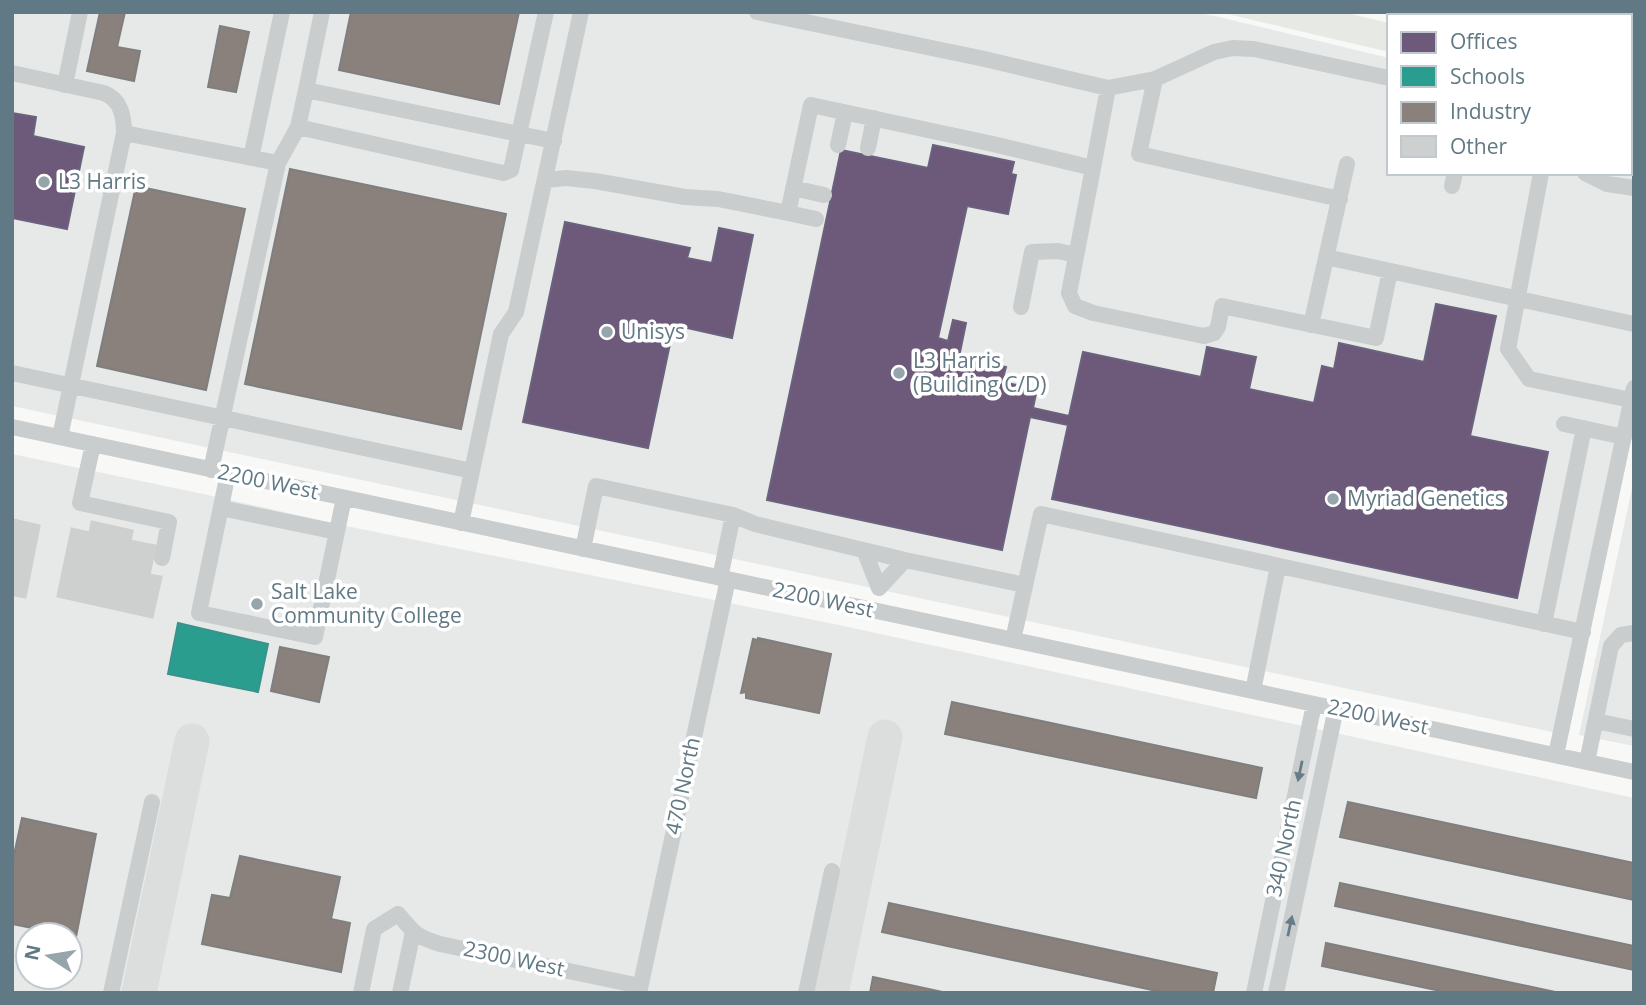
<svg xmlns="http://www.w3.org/2000/svg" width="1646" height="1005" font-family="'Open Sans',sans-serif">
  <rect width="100%" height="100%" fill="#f8f8f7"/>
  <path fill="#e6e9e8" fill-rule="evenodd" d="M 12,12 L 1193,12 L 1215,16 L 1389,58 L 1389,173 L 1630,173 L 1630,117 L 1634,118 L 1634,383 L 1557,733 L 12,406 Z
    M 12,454 L 203,494 L 351,527 L 839,625 L 1634,798 L 1634,993 L 12,993 ZM 28,935 L 70,935 L 70,977 L 28,977 Z
    M 1634,479 L 1634,746 L 1579,735 Z"/>
  <path fill="#e7eae4" d="M 1219,12 L 1343,12 L 1389,23 L 1389,52 Z"/>
  <path fill="#6d597a" stroke="#69637d" stroke-width="2" d="M 12,113 L 36,117 L 33,136 L 84,147 L 67,229 L 12,218 Z
    M 933,145 L 1014,162 L 1011,174 L 1016,175 L 1008,214 L 967,206 L 938,338 L 948,341 L 953,320 L 966,323 L 959,357 L 1006,367 L 1002,382 L 1037,389 L 1033,408 L 1069,416 L 1083,352 L 1201,377 L 1207,347 L 1256,357 L 1249,389 L 1314,403 L 1322,366 L 1334,369 L 1339,343 L 1424,362 L 1436,304 L 1496,316 L 1470,436 L 1548,452 L 1517,598 L 1052,499 L 1068,425 L 1030,417 L 1002,550 L 767,500 L 841,150 L 928,168 Z
    M 565,222 L 690,248 L 687,258 L 712,263 L 719,228 L 753,235 L 732,338 L 674,325 L 648,448 L 523,422 Z"/>
  <path fill="#2a9d8f" stroke="#3a928c" stroke-width="2" d="M 178,623 L 268,644 L 258,692 L 168,674 Z"/>
  <path fill="#8a817c" stroke="#7e7f7e" stroke-width="2" d="M 100,12 L 125,12 L 117,47 L 140,51 L 134,81 L 87,71 Z
    M 351,12 L 519,12 L 499,104 L 339,70 Z
    M 220,26 L 249,32 L 236,92 L 208,87 Z
    M 290,169 L 506,214 L 461,429 L 245,384 Z
    M 136,186 L 245,209 L 206,390 L 97,366 Z
    M 758,638 L 831,654 L 819,713 L 746,698 L 746,692 L 741,693 L 753,639 L 758,640 Z
    M 280,647 L 329,657 L 319,702 L 271,691 Z
    M 952,702 L 1262,768 L 1256,798 L 945,734 Z
    M 1348,802 L 1634,863 L 1634,900 L 1340,837 Z
    M 22,818 L 96,834 L 76,937 L 12,924 L 12,864 Z
    M 240,856 L 340,877 L 331,919 L 350,923 L 341,972 L 202,944 L 212,895 L 230,898 Z
    M 1340,883 L 1634,946 L 1634,970 L 1335,906 Z
    M 889,903 L 1217,973 L 1213,993 L 1166,993 L 882,932 Z
    M 1326,943 L 1560,993 L 1450,993 L 1322,966 Z
    M 873,977 L 947,993 L 870,993 Z"/>
  <g fill="none" stroke-linecap="round" stroke-linejoin="round">
    <path stroke="#dcdede" stroke-width="35" d="M 139,993 L 192,741
      M 831,993 L 885,737"/>
  </g>
  <path fill="#ced0d0" stroke="#e8e8e6" stroke-width="2" d="M 12,517 L 42,524 L 27,600 L 12,597 Z
    M 90,519 L 135,529 L 133,539 L 158,544 L 152,573 L 164,575 L 154,620 L 55,598 L 70,526 L 88,530 Z"/>
  <g fill="none" stroke-linecap="round" stroke-linejoin="round">
    <path stroke="#cacdcd" stroke-width="16" d="M 322,12 L 306,90 L 519,134 L 546,12
      M 757,12 L 980,58 L 1108,88 L 1155,79 L 1214,52 L 1233,48 L 1254,49 L 1389,78
      M 12,73 L 104,93 C 121,100 124,116 124,133 L 60,437
      M 1155,79 L 1139,154 L 1340,199
      M 65,85 L 80,12
      M 298,127 L 503,173 L 511,170 L 519,134 L 554,141
      M 124,133 L 278,163
      M 838,145 L 845,113
      M 868,148 L 874,118
      M 251,158 L 282,12
      M 1093,168 L 1108,88
      M 1541,173 L 1508,349 L 1529,379 L 1631,400
      M 1585,173 L 1607,184 L 1634,188
      M 546,180 L 566,178 L 595,181 L 685,197 L 718,199 L 788,213 L 811,105 L 993,144 L 1093,168 L 1069,293 L 1075,306 L 1093,313 L 1204,336 L 1214,333 L 1218,327 L 1222,306 L 1376,338 L 1390,271
      M 1452,186 L 1455,173
      M 793,188 L 824,195
      M 788,213 L 816,219
      M 1326,257 L 1634,324
      M 1021,307 L 1032,252 L 1058,251 L 1076,255
      M 1311,325 L 1347,164
      M 12,373 L 472,471
      M 1564,424 L 1624,437
      M 12,427 L 1634,772
      M 93,444 L 80,503 L 169,522 L 162,558
      M 211,470 L 278,163 L 298,127 L 306,90
      M 228,473 L 199,613 L 315,637 L 344,498
      M 221,508 L 337,532
      M 733,515 L 755,524 L 905,560 L 1025,585
      M 461,523 L 501,334 L 516,312 L 581,12
      M 583,549 L 596,486 L 733,515 L 720,578
      M 864,550 L 879,588 L 905,560
      M 1544,624 L 1584,428
      M 1013,640 L 1041,514 L 1583,632
      M 1253,691 L 1278,566
      M 1596,721 L 1634,729
      M 1556,755 L 1634,388
      M 1587,762 L 1611,646 L 1621,635 L 1634,633
      M 111,993 L 152,802
      M 361,993 L 374,929 L 398,914 C 414,933 416,937 440,944 L 640,986
      M 400,993 L 413,932
      M 639,993 L 728,579
      M 806,993 L 832,871
      M 1254,993 L 1314,704
      M 1276,993 L 1336,708"/>
    <path stroke="#dfe0e1" stroke-width="23" d="M 1466,12 L 1482,16
      M 1630,49 L 1634,50"/>
  </g>
  <defs><path id="oneway-solid" d="M-6-.8H1V-3.2L6.5 0L1 3.2V.8H-6Z" transform="scale(1.75)"/></defs>
  <g fill="#667d88">
    <use href="#oneway-solid" transform="translate(1300 771) rotate(102)"/>
    <use href="#oneway-solid" transform="translate(1290 926) rotate(-78)"/>
  </g>
  <g fill="#96a5ac" stroke="#fff" stroke-width="2.5">
    <circle cx="44" cy="182" r="7"/>
    <circle cx="607" cy="332" r="7"/>
    <circle cx="899" cy="373" r="7"/>
    <circle cx="1333" cy="499" r="7"/>
    <circle cx="257" cy="604" r="7"/>
  </g>
  <g text-anchor="middle" stroke-width="7" stroke-linejoin="round" paint-order="stroke">
    <g font-size="21" fill="#617984" stroke="#fff" text-anchor="start">
      <text x="58" y="189">L3 Harris</text>
      <text x="621" y="339">Unisys</text>
      <text x="913" y="368">L3 Harris<tspan x="913" dy="24">(Building C/D)</tspan></text>
      <text x="1347" y="506">Myriad Genetics</text>
      <text x="271" y="599">Salt Lake<tspan x="271" dy="24">Community College</tspan></text>
    </g>
    <g font-size="21" fill="#617984" stroke="#fff">
      <text transform="translate(268 482) rotate(12)" y="7">2200 West</text>
      <text transform="translate(823 600) rotate(12)" y="7">2200 West</text>
      <text transform="translate(1378 717) rotate(12)" y="7">2200 West</text>
      <text transform="translate(683 786) rotate(-78)" y="7">470 North</text>
      <text transform="translate(1284 848) rotate(-78)" y="7">340 North</text>
      <text transform="translate(514 959) rotate(12)" y="7">2300 West</text>
    </g>
  </g>
  <rect width="1646" height="1005" fill="none" stroke="#617984" stroke-width="28"/>
  <rect x="1387" y="14" width="245" height="161" fill="#ffffff" stroke="#c0c9ce" stroke-width="2"/>
  <rect x="1401" y="32" width="35" height="21" fill="#6d597a" stroke="#c0c9ce" stroke-width="2"/>
  <text x="1450" y="49" font-size="21" fill="#617984">Offices</text>
  <rect x="1401" y="66" width="35" height="21" fill="#2a9d8f" stroke="#c0c9ce" stroke-width="2"/>
  <text x="1450" y="84" font-size="21" fill="#617984">Schools</text>
  <rect x="1401" y="102" width="35" height="21" fill="#8a817c" stroke="#c0c9ce" stroke-width="2"/>
  <text x="1450" y="119" font-size="21" fill="#617984">Industry</text>
  <rect x="1401" y="136" width="35" height="21" fill="#ced0d0" stroke="#c0c9ce" stroke-width="2"/>
  <text x="1450" y="154" font-size="21" fill="#617984">Other</text>
  <g transform="translate(49 956) rotate(282)"><circle r="33" fill="#ffffff" stroke="#c0c9ce" stroke-width="2"/>
  <path d="M0-5L12 26L0 18L-12 26Z" fill="#96a5ac"/>
  <text y="-10" font-size="19" font-weight="bold" text-anchor="middle" fill="#617984">N</text>
  </g>
</svg>
